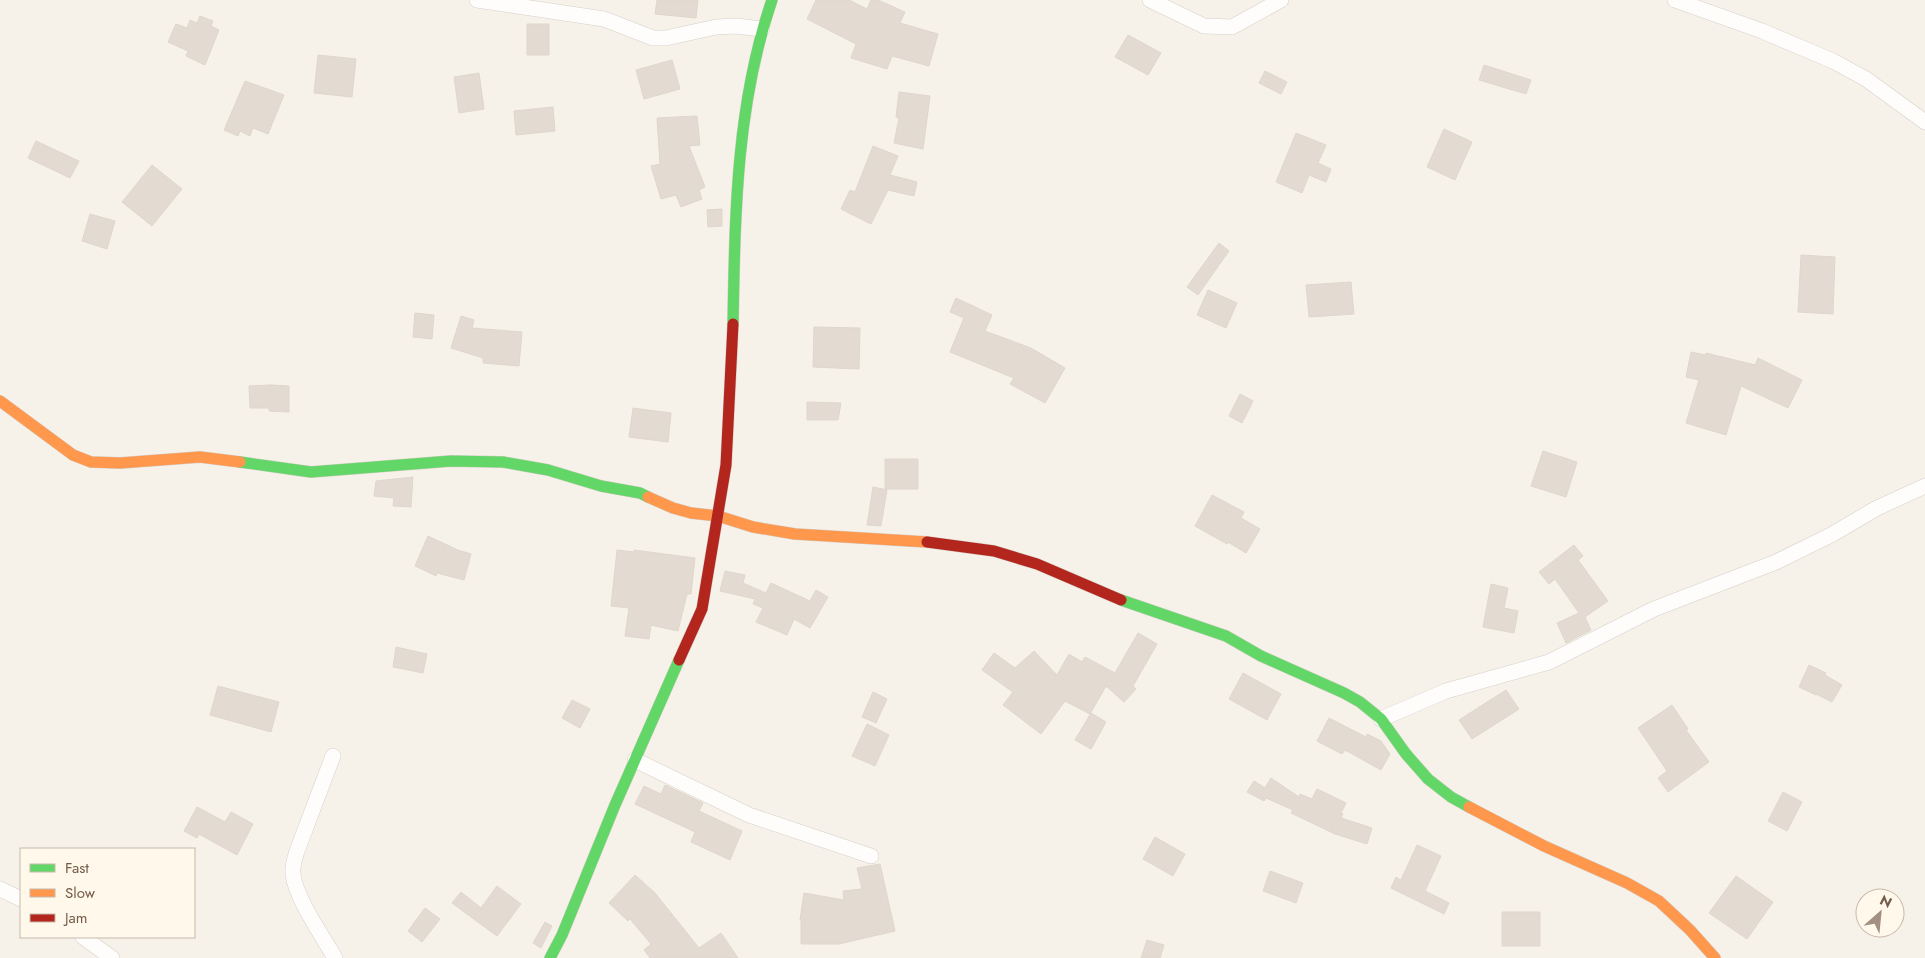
<svg xmlns="http://www.w3.org/2000/svg" width="1925" height="958" font-family="Jost,sans-serif">
  <rect width="100%" height="100%" fill="#f6f2ea"/>
  <path fill="#e3dbd1" stroke="#dfd6cc" d="M 657,0 L 698,0 L 696,18 L 655,14 Z
    M 816,0 L 849,0 L 867,9 L 871,0 L 878,0 L 905,12 L 900,23 L 938,34 L 929,66 L 892,56 L 887,69 L 851,58 L 856,44 L 807,19 Z
    M 200,16 L 213,21 L 211,26 L 219,30 L 205,65 L 186,56 L 188,51 L 168,42 L 176,24 L 187,28 L 190,20 L 197,23 Z
    M 527,24 L 549,24 L 549,55 L 527,55 Z
    M 1128,35 L 1161,53 L 1148,75 L 1115,57 Z
    M 318,55 L 356,59 L 352,97 L 314,93 Z
    M 672,60 L 680,89 L 644,99 L 636,70 Z
    M 1484,65 L 1531,80 L 1526,94 L 1479,80 Z
    M 1265,71 L 1287,82 L 1281,94 L 1259,83 Z
    M 479,73 L 484,109 L 459,113 L 454,77 Z
    M 245,81 L 284,95 L 268,134 L 253,128 L 250,136 L 240,131 L 238,136 L 224,130 Z
    M 899,92 L 930,96 L 923,149 L 894,143 L 899,118 L 896,117 Z
    M 553,107 L 555,131 L 516,135 L 514,111 Z
    M 697,116 L 700,145 L 689,146 L 705,187 L 699,190 L 702,199 L 681,207 L 676,195 L 661,199 L 651,166 L 660,164 L 657,118 Z
    M 1444,129 L 1472,142 L 1455,180 L 1427,167 Z
    M 1296,133 L 1326,145 L 1318,163 L 1331,169 L 1326,182 L 1309,175 L 1302,193 L 1276,182 Z
    M 36,141 L 79,161 L 70,178 L 28,158 Z
    M 873,146 L 898,156 L 890,175 L 917,182 L 914,196 L 888,190 L 871,224 L 841,209 L 850,190 L 855,192 Z
    M 152,165 L 182,189 L 152,226 L 122,202 Z
    M 722,209 L 722,226 L 708,227 L 707,210 Z
    M 90,214 L 115,221 L 107,249 L 82,241 Z
    M 1219,243 L 1229,251 L 1198,295 L 1187,287 Z
    M 1801,255 L 1835,257 L 1833,314 L 1798,312 Z
    M 1351,282 L 1354,314 L 1309,317 L 1306,285 Z
    M 1208,290 L 1237,303 L 1226,328 L 1197,315 Z
    M 956,298 L 992,315 L 985,331 L 1031,348 L 1065,368 L 1045,403 L 1010,384 L 1014,378 L 950,352 L 964,318 L 950,312 Z
    M 415,313 L 434,315 L 432,339 L 413,337 Z
    M 461,316 L 474,320 L 472,328 L 522,332 L 519,366 L 483,363 L 483,358 L 451,348 Z
    M 814,327 L 860,328 L 859,369 L 813,367 Z
    M 1691,352 L 1706,355 L 1706,353 L 1755,365 L 1758,358 L 1802,380 L 1788,408 L 1741,386 L 1726,435 L 1686,423 L 1699,380 L 1686,377 Z
    M 270,385 L 289,386 L 289,412 L 269,411 L 269,408 L 250,408 L 249,386 Z
    M 1240,394 L 1253,401 L 1242,423 L 1229,416 Z
    M 807,402 L 841,403 L 838,420 L 807,420 Z
    M 633,408 L 671,413 L 668,442 L 629,437 Z
    M 1543,451 L 1577,462 L 1566,497 L 1531,486 Z
    M 885,459 L 918,459 L 918,489 L 885,489 Z
    M 413,477 L 411,507 L 393,506 L 394,498 L 374,496 L 376,481 Z
    M 873,487 L 887,490 L 881,526 L 867,525 Z
    M 1212,495 L 1244,512 L 1241,518 L 1260,529 L 1246,553 L 1228,542 L 1227,544 L 1195,526 Z
    M 428,536 L 458,550 L 471,554 L 464,580 L 437,573 L 436,576 L 415,566 Z
    M 1574,545 L 1583,556 L 1578,560 L 1608,601 L 1585,617 L 1591,630 L 1566,643 L 1557,623 L 1579,613 L 1555,579 L 1549,584 L 1539,572 Z
    M 617,550 L 634,552 L 634,550 L 695,558 L 691,594 L 687,594 L 678,631 L 651,625 L 649,639 L 625,636 L 629,608 L 611,606 Z
    M 725,571 L 745,575 L 743,583 L 766,593 L 771,583 L 810,601 L 816,590 L 828,597 L 810,628 L 794,619 L 787,635 L 756,622 L 763,608 L 753,604 L 755,599 L 720,591 Z
    M 1491,584 L 1508,588 L 1504,608 L 1518,611 L 1514,633 L 1483,627 Z
    M 1138,633 L 1157,644 L 1133,686 L 1136,689 L 1124,702 L 1106,686 L 1090,714 L 1065,701 L 1041,734 L 1003,705 L 1013,692 L 982,670 L 994,653 L 1015,668 L 1034,651 L 1057,675 L 1069,654 L 1082,662 L 1085,657 L 1115,673 Z
    M 396,647 L 427,654 L 423,673 L 393,667 Z
    M 1809,665 L 1826,673 L 1825,675 L 1842,685 L 1832,702 L 1816,694 L 1816,695 L 1799,687 Z
    M 1243,673 L 1281,694 L 1267,720 L 1229,699 Z
    M 218,686 L 279,702 L 271,732 L 210,715 Z
    M 1506,690 L 1519,709 L 1472,739 L 1459,720 Z
    M 873,692 L 887,699 L 876,723 L 862,717 Z
    M 572,700 L 590,709 L 580,728 L 562,718 Z
    M 1672,705 L 1688,729 L 1686,730 L 1709,762 L 1668,792 L 1658,778 L 1667,771 L 1638,728 Z
    M 1091,713 L 1106,722 L 1091,749 L 1075,740 Z
    M 1329,718 L 1366,737 L 1367,734 L 1381,741 L 1390,754 L 1381,770 L 1345,750 L 1342,754 L 1317,741 Z
    M 867,724 L 889,735 L 875,766 L 852,756 Z
    M 1271,778 L 1299,797 L 1300,794 L 1312,799 L 1317,789 L 1346,803 L 1341,813 L 1343,814 L 1341,818 L 1372,828 L 1367,844 L 1335,834 L 1291,813 L 1293,810 L 1266,798 L 1264,801 L 1247,792 L 1254,781 L 1265,788 Z
    M 665,785 L 703,803 L 699,811 L 742,831 L 730,860 L 691,842 L 695,832 L 635,804 L 644,786 L 661,794 Z
    M 1783,792 L 1802,802 L 1787,831 L 1768,821 Z
    M 197,807 L 225,822 L 231,812 L 253,824 L 237,855 L 199,834 L 197,838 L 184,831 Z
    M 1155,837 L 1185,854 L 1173,876 L 1143,859 Z
    M 1417,845 L 1441,856 L 1425,891 L 1449,903 L 1444,914 L 1391,888 L 1396,877 L 1401,880 Z
    M 880,864 L 895,931 L 839,944 L 801,944 L 801,920 L 800,920 L 804,893 L 844,900 L 843,891 L 862,889 L 857,868 Z
    M 1270,871 L 1303,883 L 1296,903 L 1263,891 Z
    M 635,875 L 655,893 L 699,948 L 721,933 L 738,958 L 650,958 L 644,950 L 651,944 L 630,919 L 628,921 L 609,903 Z
    M 1736,876 L 1773,902 L 1747,939 L 1709,913 Z
    M 497,886 L 521,904 L 497,936 L 452,903 L 461,892 L 481,908 Z
    M 425,908 L 440,919 L 422,942 L 408,931 Z
    M 1502,912 L 1540,912 L 1540,946 L 1502,946 Z
    M 545,922 L 552,926 L 541,948 L 533,943 Z
    M 1147,940 L 1164,945 L 1160,958 L 1141,958 Z"/>
  <g fill="none" stroke-linecap="round" stroke-linejoin="round">
    <g stroke="#d6cfc8" stroke-width="16">
      <path id="street" d="M 477,0 L 604,19 L 653,38 L 666,38 L 716,27 L 736,26 L 762,29
        M 1150,0 L 1204,26 L 1232,27 L 1281,0
        M 1675,0 L 1762,31 L 1833,61 L 1866,79 L 1925,122
        M 1381,719 L 1446,691 L 1549,662 L 1654,609 L 1776,562 L 1831,535 L 1877,508 L 1925,486
        M 333,756 L 297,851 C 295,858 292,866 293,874 C 295,897 323,937 335,958
        M 635,760 L 749,815 L 871,856
        M 0,889 L 21,899
        M 83,937 L 112,958"/>
    </g>
    <g stroke="#d4cec5" stroke-width="12">
      <path id="fast" d="M 733,324 C 735,214 736,105 772,0
        M 240,462 L 311,472 L 451,461 L 503,462 L 548,470 L 601,486 L 640,493 L 648,497
        M 1121,600 L 1226,636 L 1261,656 L 1344,693 L 1360,702 L 1381,719 L 1406,754 L 1428,779 L 1451,797 L 1469,807
        M 550,958 L 562,935 L 615,805 L 679,660"/>
    </g>
    <g stroke="#d4cec5" stroke-width="12">
      <path id="slow" d="M 0,401 L 73,455 L 91,462 L 120,463 L 200,457 L 240,462
        M 648,497 L 673,508 L 691,513 L 718,516 L 753,527 L 795,534 L 927,542
        M 1469,807 L 1544,846 L 1627,883 L 1659,901 L 1690,930 L 1715,958"/>
    </g>
    <g stroke="#d4cec5" stroke-width="12">
      <path id="jam" d="M 927,542 L 994,551 L 1037,564 L 1121,600
        M 679,660 L 702,609 L 726,465 L 733,324"/>
    </g>
    <use href="#street" stroke="#fefdfc" stroke-width="15"/>
    <use href="#fast" stroke="#63d668" stroke-width="11"/>
    <use href="#slow" stroke="#ff974d" stroke-width="11"/>
    <use href="#jam" stroke="#b3261e" stroke-width="11"/>
  </g>
  <rect x="20" y="848" width="175" height="90" fill="#fff8eb" stroke="#c8b9ab"/>
  <rect x="30" y="864" width="25" height="8" fill="#63d668" stroke="#c8b9ab"/>
  <text x="65" y="873" font-size="15" fill="#755b4a">Fast</text>
  <rect x="30" y="889" width="25" height="8" fill="#ff974d" stroke="#c8b9ab"/>
  <text x="65" y="898" font-size="15" fill="#755b4a">Slow</text>
  <rect x="30" y="914" width="25" height="8" fill="#b3261e" stroke="#c8b9ab"/>
  <text x="65" y="923" font-size="15" fill="#755b4a">Jam</text>
  <g transform="translate(1880 913) rotate(27)"><circle r="24" fill="#fff8eb" stroke="#c8b9ab"/>
  <path d="M0-4L9 19L0 12L-9 19Z" fill="#a29082"/>
  <text y="-8" font-size="14" font-weight="bold" text-anchor="middle" fill="#755b4a">N</text>
  </g>
</svg>
